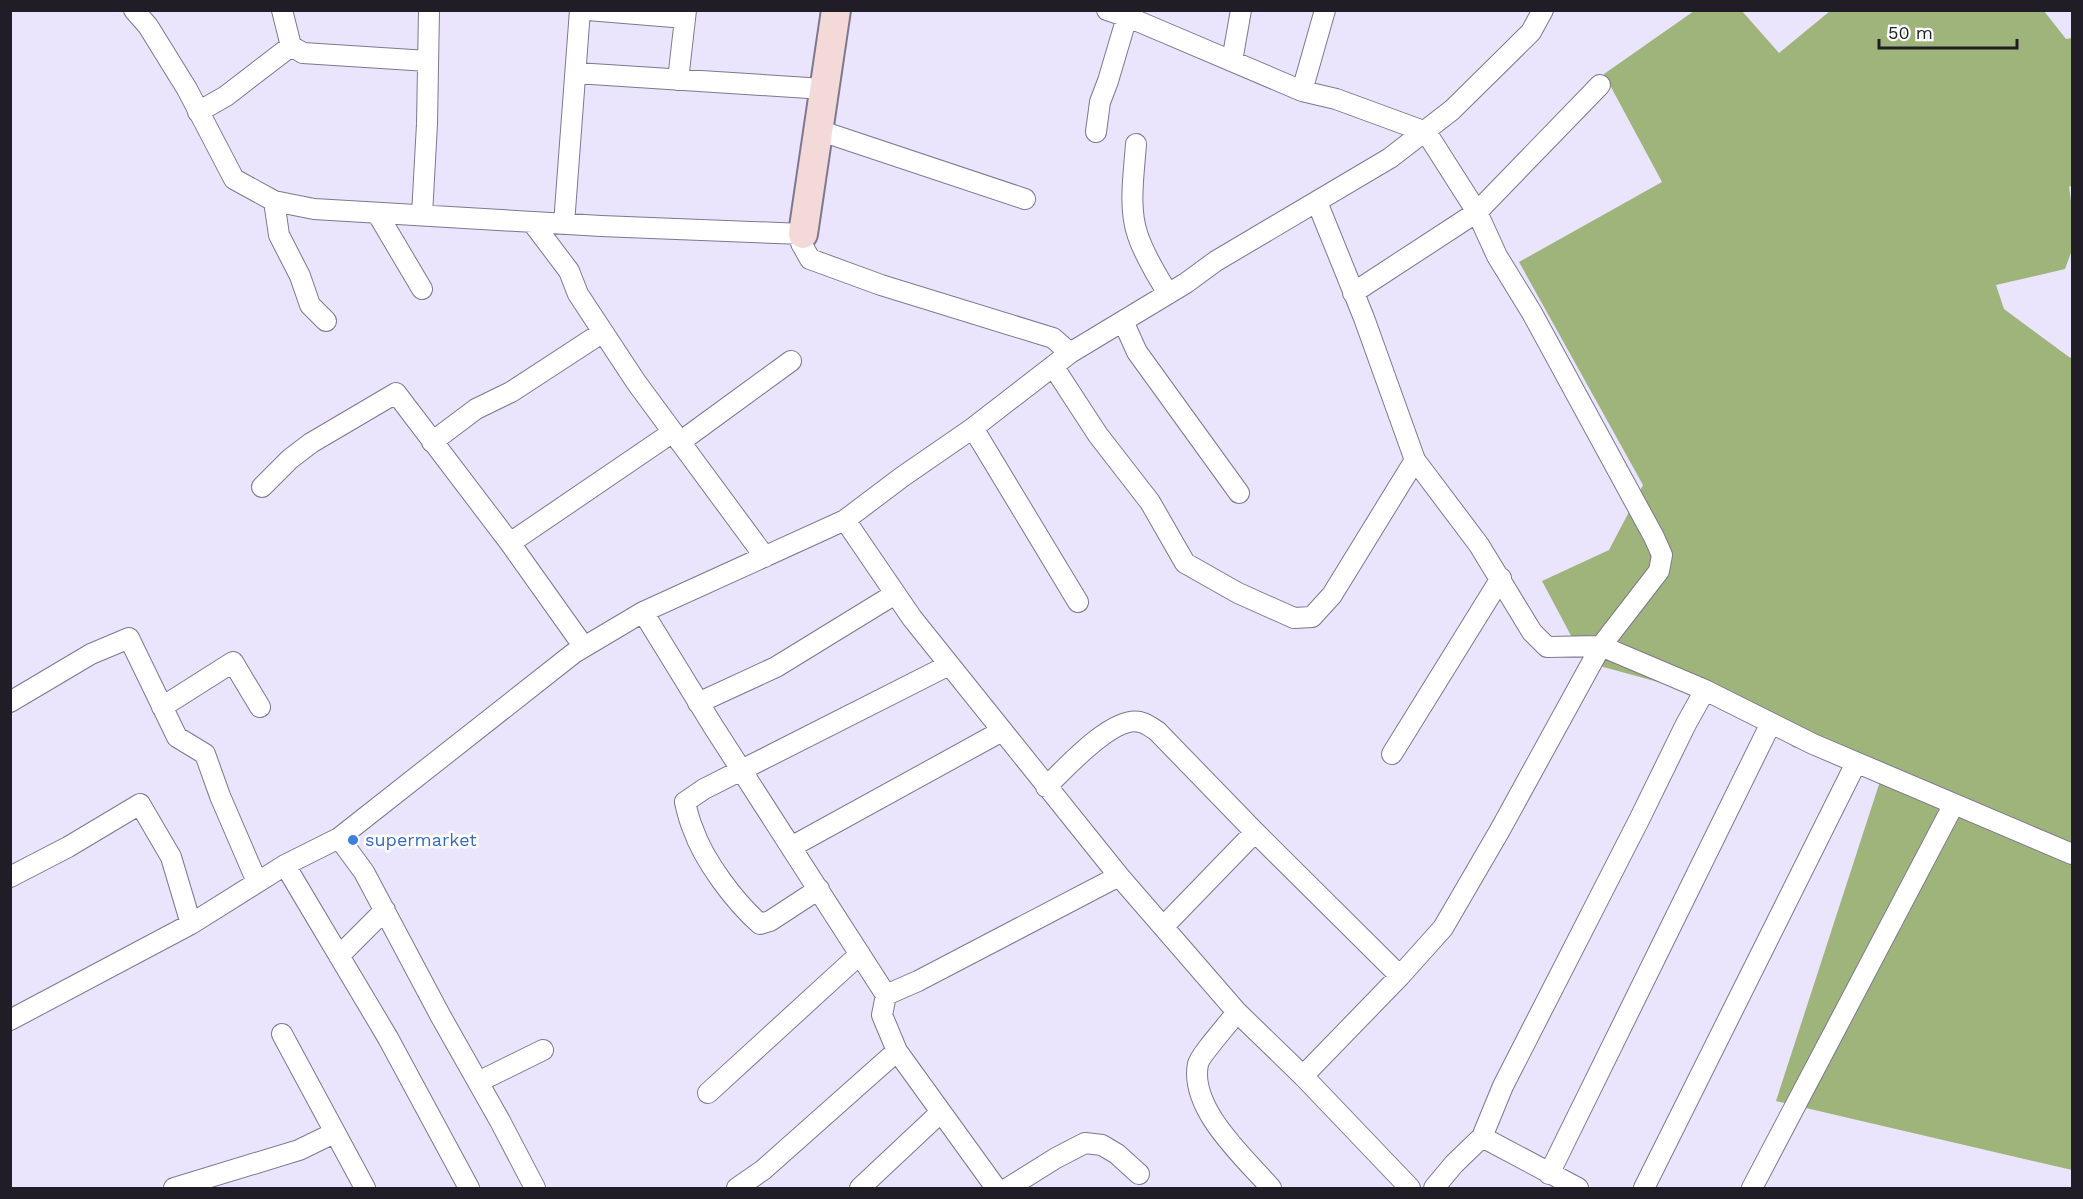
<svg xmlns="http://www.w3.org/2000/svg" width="2083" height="1199" font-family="'Work Sans',sans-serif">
  <rect width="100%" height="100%" fill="#eae4fd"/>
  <path fill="#9fb47b" d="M 1694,11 L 1742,11 L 1779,53 L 1830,11 L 2044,11 L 2066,39 L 2072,38 L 2072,185 L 2069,187 L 2072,208 L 2072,250 L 2065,269 L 1996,285 L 2004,309 L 2069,357 L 2072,358 L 2072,1170 L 1776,1101 L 1884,769 L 1793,747 L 1757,709 L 1585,662 L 1542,581 L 1609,550 L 1643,485 L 1519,262 L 1662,182 L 1604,74 Z"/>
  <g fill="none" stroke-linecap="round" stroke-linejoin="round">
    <g stroke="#7d788e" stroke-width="22">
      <path id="street" d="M 134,10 L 148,26 L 187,89 L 234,179 L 274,201 L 314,209 L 601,226 L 803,234 L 801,243 L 810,259 L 881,285 L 1053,338 L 1070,353
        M 282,10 L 291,46 L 303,53 L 428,61
        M 588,10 L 685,18
        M 1107,10 L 1128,17 L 1302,91 L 1336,99 L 1426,132 L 1477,212 L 1497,256 L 1532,313 L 1654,537 L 1662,555 L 1659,571 L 1601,646 L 1500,830 L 1443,928 L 1400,976 L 1303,1076
        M 1232,61 L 1241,10
        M 576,73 L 824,89
        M 678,80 L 686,10
        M 1302,91 L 1325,10
        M 198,112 L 226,96 L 291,46
        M 818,130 L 1025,199
        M 1096,132 L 1100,102 L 1108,81 L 1129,10
        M 1136,144 C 1134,173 1128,209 1138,236 C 1145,257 1157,275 1168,294
        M 274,201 L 279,235 L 300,276 L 310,305 L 326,321
        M 1317,202 L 1364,318 L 1415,460 L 1479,545 L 1532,632 L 1547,647 L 1601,646 L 1705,690 L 1686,724 L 1639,820 L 1503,1086 L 1482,1137 L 1454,1164 L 1434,1188
        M 377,213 L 422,289
        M 422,215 L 427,124 L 429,10
        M 532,222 L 569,271 L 578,294 L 636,382 L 765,557
        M 564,224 L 580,10
        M 1353,293 L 1477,212 L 1600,85
        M 1123,321 L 1137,352 L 1239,493
        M 1053,366 L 1098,435 L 1150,502 L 1185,563 L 1238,593 L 1294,618 L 1312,617 L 1332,595 L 1415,460
        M 973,428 L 1078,602
        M 432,442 L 476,409 L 511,392 L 603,332
        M 680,442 L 791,361
        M 262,487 L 290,459 L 311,443 L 396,393 L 510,543 L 584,647
        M 845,520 L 912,618 L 1119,876 L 1237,1012 L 1303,1076 L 1410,1188
        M 510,543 L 673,432
        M 643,612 L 713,726 L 886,995 L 882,1015 L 897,1051 L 996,1188
        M 1705,690 L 1813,744 L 2072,854
        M 10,702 L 91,654 L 129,638 L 177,737 L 205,754 L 220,796 L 257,882
        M 698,703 L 776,667 L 895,594
        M 162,707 L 233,662 L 260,707
        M 1392,754 L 1501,578
        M 1046,787 C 1065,769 1113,715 1140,722 C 1146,723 1152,728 1157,731 L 1255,832 L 1400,976
        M 339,838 L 364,872 L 440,1015 L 500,1121 L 535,1188
        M 791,847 L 1002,731
        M 285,865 L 388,1038 L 469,1188
        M 10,877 L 68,847 L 140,804 L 171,857 L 191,924
        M 819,889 L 770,921 L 760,924 C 735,902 704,861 693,829 C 689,820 687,811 685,802 L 704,789 L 949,665
        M 1164,926 L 1255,832
        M 339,956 L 385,910
        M 886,995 L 918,981 L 1119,876
        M 1237,1012 C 1230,1022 1200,1055 1198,1064 C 1189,1109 1245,1158 1271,1188
        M 10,1020 L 191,924 L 285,865 L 339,838 L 574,653 L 643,612 L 845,520 L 902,477 L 973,428 L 1070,353 L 1186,283 L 1216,261 L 1390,158 L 1452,110 L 1531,32 L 1543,10
        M 282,1034 L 365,1188
        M 478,1082 L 543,1050
        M 708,1093 L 860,954
        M 1482,1137 L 1578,1188
        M 1549,1174 L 1771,723
        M 174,1188 L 299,1150 L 334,1133
        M 737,1188 L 763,1170 L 897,1051
        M 860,1188 L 941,1112
        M 1008,1188 L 1056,1158 L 1085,1143 L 1102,1145 L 1117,1154 L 1139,1174
        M 1644,1188 L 1856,763
        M 1752,1188 L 1954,804"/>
    </g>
    <g stroke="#7d788e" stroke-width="32">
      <path id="secondary" d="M 803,234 L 836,10"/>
    </g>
    <use href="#street" stroke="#fff" stroke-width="20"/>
    <use href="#secondary" stroke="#f3dad9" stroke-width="28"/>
  </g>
  <circle fill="#3f7fe0" stroke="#fff" stroke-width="2" cx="353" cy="840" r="6"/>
  <g text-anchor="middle" stroke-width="5" stroke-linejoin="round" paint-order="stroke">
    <g font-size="18" fill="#366cbe" stroke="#fff" text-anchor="start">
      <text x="365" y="846">supermarket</text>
    </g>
  </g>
  <rect width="2083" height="1199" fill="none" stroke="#201d26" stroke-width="24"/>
  <path d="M1879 39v9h138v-9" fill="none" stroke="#201d26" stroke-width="3"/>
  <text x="1888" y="39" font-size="18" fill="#201d26" stroke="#ffffff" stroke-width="4.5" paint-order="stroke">50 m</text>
</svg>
